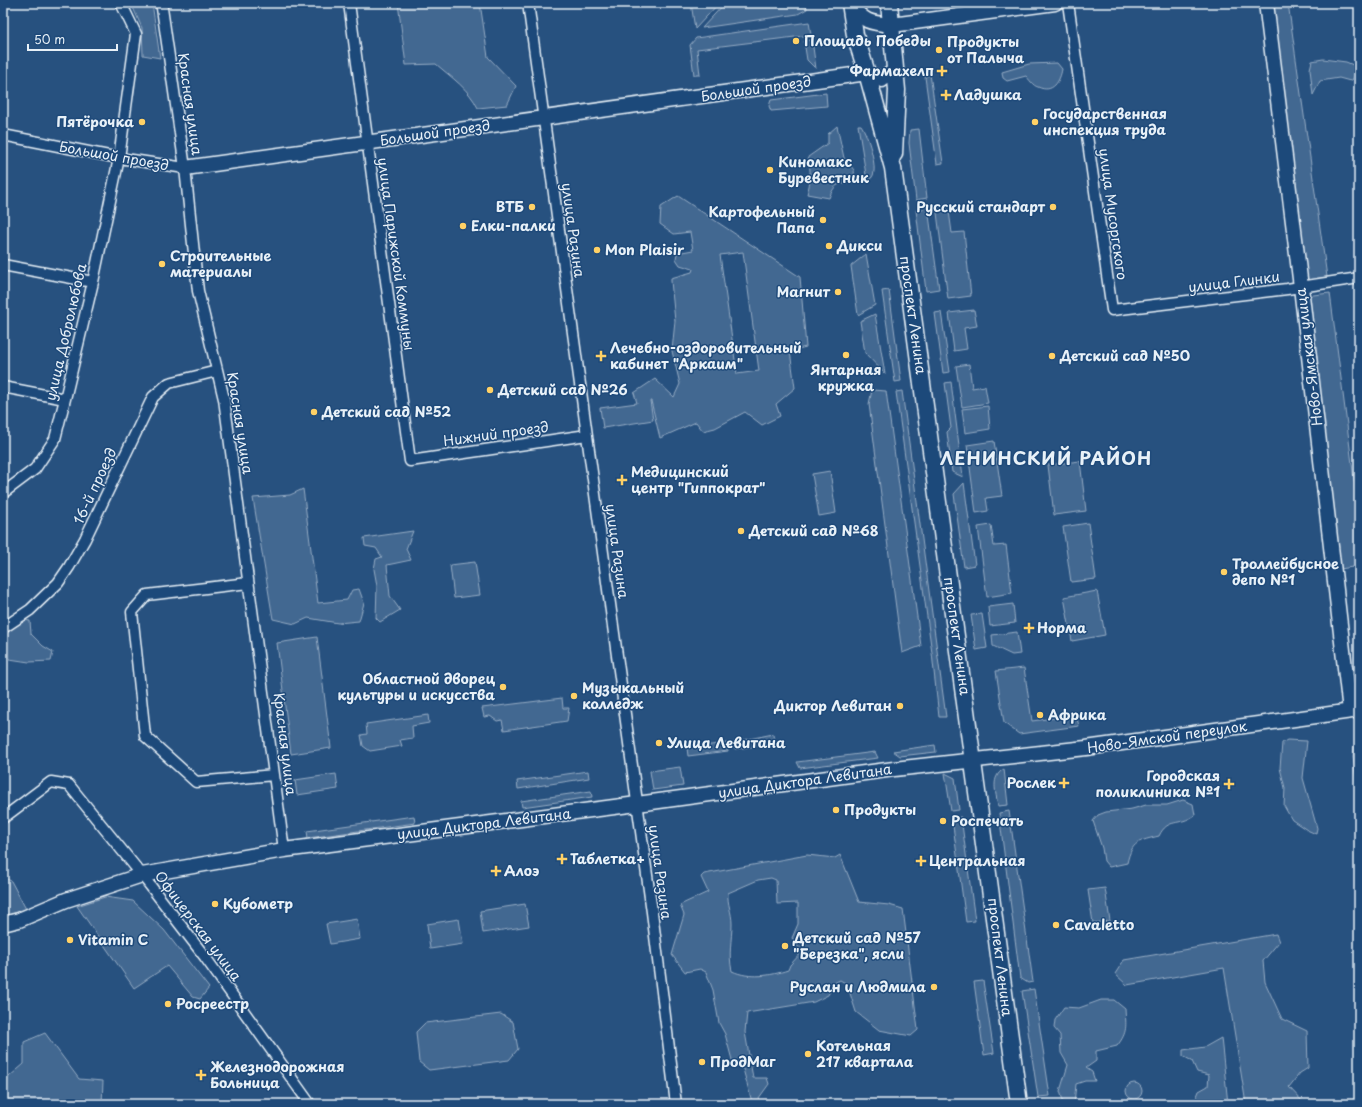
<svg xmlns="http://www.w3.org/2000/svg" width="1362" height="1107" font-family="'Playpen Sans',sans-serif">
  <rect width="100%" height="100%" fill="#27517f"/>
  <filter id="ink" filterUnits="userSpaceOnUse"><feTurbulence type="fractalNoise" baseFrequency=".025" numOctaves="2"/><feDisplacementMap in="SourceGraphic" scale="8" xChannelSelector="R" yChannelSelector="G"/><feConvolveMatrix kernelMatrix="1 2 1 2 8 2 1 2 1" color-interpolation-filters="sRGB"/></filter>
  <g filter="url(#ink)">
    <path fill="#436891" stroke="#96acc4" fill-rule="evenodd" d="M 131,3 L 152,3 L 160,58 L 143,55 L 142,28 Z
      M 398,3 L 480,3 L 488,57 L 516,86 L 507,105 L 478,108 C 469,89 452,78 436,64 L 406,65 Z
      M 691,3 L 719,3 L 695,29 Z
      M 725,3 L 806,3 L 807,9 L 798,14 L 702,28 Z
      M 1273,3 L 1288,3 L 1327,277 L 1307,280 Z
      M 809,22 L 811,35 L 697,49 L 700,75 L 694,75 L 690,45 L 696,38 Z
      M 812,40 L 816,69 L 807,60 L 804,41 Z
      M 1323,59 L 1346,62 L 1358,67 L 1353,79 L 1350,81 L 1339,78 L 1320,81 L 1313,95 L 1310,69 L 1312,61 Z
      M 1057,63 L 1062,69 C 1060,81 1053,94 1038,87 C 1033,86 1029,79 1026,76 L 1007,81 L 1003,78 L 1002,72 L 1029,64 Z
      M 930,74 L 943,163 L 937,164 L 925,77 Z
      M 826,93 L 827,106 L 771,111 L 769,106 L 771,100 Z
      M 858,125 L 861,125 C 867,133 879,169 872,177 C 871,179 869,180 867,181 Z
      M 837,126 L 844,158 L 854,170 L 855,182 C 839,183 835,183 829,198 L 807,194 C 811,181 811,171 808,157 L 828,143 L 828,134 Z
      M 919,129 L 927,198 L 916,200 L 909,143 L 910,130 Z
      M 678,196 L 800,277 L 806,347 L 790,351 L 795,388 L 776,404 L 780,416 L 762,425 L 745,412 L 715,428 L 703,431 L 696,422 L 660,438 L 651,401 L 650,401 L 653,420 L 603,428 L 600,408 L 637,403 L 634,393 L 655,379 L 674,397 L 680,384 L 672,351 L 675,321 L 671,281 L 671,278 L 692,272 L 693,269 L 680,265 L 676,259 L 677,253 L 693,250 L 690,232 L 674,234 L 660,224 L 661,207 ZM 743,252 L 759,371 L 737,374 L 720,255 Z
      M 948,204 L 952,233 L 964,232 L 971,296 L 948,299 L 936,205 Z
      M 928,208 L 939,289 L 926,291 L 916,210 Z
      M 866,254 L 875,305 L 858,315 L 851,266 Z
      M 889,290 L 901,381 L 895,382 L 882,291 Z
      M 1330,293 L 1359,518 L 1359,566 L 1340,569 L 1305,296 Z
      M 974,310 L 977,326 L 964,328 L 967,349 L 954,351 L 949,313 Z
      M 941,312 L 950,372 L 943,373 L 935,313 Z
      M 875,314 L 885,374 L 865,353 L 860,321 Z
      M 969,364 L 972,388 L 985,386 L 988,403 L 962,407 L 956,366 Z
      M 951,382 L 963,477 L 952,472 L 947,432 L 951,428 L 945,383 Z
      M 872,390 L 886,391 L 921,646 L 902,653 L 869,404 Z
      M 902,391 L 946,717 L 939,717 L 932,653 L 896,392 Z
      M 988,406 L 990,429 L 965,433 L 962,409 Z
      M 994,441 L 1002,496 L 986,498 L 988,511 L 976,513 L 967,445 Z
      M 1080,461 L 1086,511 L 1054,515 L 1048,465 Z
      M 830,471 L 836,513 L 819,516 L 812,474 Z
      M 964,483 L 975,565 L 964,567 L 954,494 Z
      M 303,489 L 318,603 L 347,600 L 352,590 L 359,589 L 364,603 L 359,621 L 338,623 L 308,618 L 295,624 L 273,619 L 253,498 L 290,495 Z
      M 1088,523 L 1096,579 L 1071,582 L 1063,527 Z
      M 991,525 L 994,546 L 1006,545 L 1012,593 L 987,597 L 978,527 Z
      M 413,531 L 406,549 L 411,560 L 387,565 L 390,596 L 400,610 L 380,622 L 376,618 L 377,586 L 374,569 L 376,559 L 382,557 L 376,548 L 365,546 L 364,538 Z
      M 475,562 L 480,595 L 454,598 L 450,565 Z
      M 1097,591 L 1105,635 L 1072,641 L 1064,597 Z
      M 1013,604 L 1015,623 L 990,626 L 988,607 Z
      M 982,614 L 987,648 L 976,650 L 971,615 Z
      M 23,620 L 30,621 L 31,634 L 43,646 L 53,652 L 51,661 L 29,662 L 3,658 L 3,636 Z
      M 1017,632 L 1020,654 L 1012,655 L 993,646 L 992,635 Z
      M 317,637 L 331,748 L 291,754 L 277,643 Z
      M 1024,668 L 1032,721 L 1076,715 L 1079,726 L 1019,734 L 1004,723 L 996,671 Z
      M 562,698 L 563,708 L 569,708 L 567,721 L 504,730 L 502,720 L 497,721 L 490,716 L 484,717 L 482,708 Z
      M 428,715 L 429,723 L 412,726 L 413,738 L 400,740 L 402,746 L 370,751 L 363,746 L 361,735 L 367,734 L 366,724 Z
      M 773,734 L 774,744 L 735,749 L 734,742 Z
      M 1287,740 L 1307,741 L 1303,778 L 1317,828 L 1316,834 L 1307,830 L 1292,820 L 1284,806 L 1285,788 L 1280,768 L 1282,743 Z
      M 1359,742 L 1359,803 L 1353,757 L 1354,746 Z
      M 727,743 L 728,751 L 688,756 L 687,748 Z
      M 935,745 L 936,752 L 900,756 L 893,751 Z
      M 875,752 L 878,758 L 800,768 L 797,762 Z
      M 680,767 L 683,786 L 653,790 L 650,771 Z
      M 1004,769 L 1008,805 L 998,806 C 996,792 990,777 1004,769 Z
      M 588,771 L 589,778 L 518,789 L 517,781 Z
      M 945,773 L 955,778 L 959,810 L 951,811 Z
      M 336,774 L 338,789 L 297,795 L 295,780 Z
      M 591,791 L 592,797 L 522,807 L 521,801 Z
      M 1183,800 L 1193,804 L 1195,815 C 1179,827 1168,817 1159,836 C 1139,841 1132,841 1127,863 L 1109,867 L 1104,861 L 1102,848 L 1093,821 L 1098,815 L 1106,812 L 1132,809 L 1146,805 L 1167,805 Z
      M 1009,811 L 1033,982 L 1028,983 L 1020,978 L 999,813 Z
      M 414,816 L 415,823 L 308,838 L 307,831 Z
      M 961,817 L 975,921 L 966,922 L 952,818 Z
      M 807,855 L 835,858 L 840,855 L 859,902 L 889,905 L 903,909 L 918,1030 L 911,1036 L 879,1030 L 856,1012 L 847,984 L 840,980 L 834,983 L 828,995 L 814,1002 L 747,1013 L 745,1032 L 753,1078 L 767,1078 L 769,1084 L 756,1102 L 752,1102 L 743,1069 L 732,1060 L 725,1034 L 719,1023 L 713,990 L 706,972 L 700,969 L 685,972 L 672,955 L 684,915 L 680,905 L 708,892 L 701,877 L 704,874 ZM 771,878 L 776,880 L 777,904 L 798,903 L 798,924 L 792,938 L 802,952 L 790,965 L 788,970 C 770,976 750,979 732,971 C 728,954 732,940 732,924 C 732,912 727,904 728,893 L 758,880 Z
      M 3,877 L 11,881 L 26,909 L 3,917 Z
      M 1105,888 L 1110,921 L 1093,923 L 1088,890 Z
      M 105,897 L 133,901 L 164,930 L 209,988 L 200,999 L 193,997 L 167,966 L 134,988 L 77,906 Z
      M 525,904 L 529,926 L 483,933 L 480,911 Z
      M 357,919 L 360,939 L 330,944 L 326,924 Z
      M 459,919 L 463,944 L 430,949 L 427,924 Z
      M 1276,934 L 1279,942 L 1263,961 L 1265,982 L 1282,1019 L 1307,1031 L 1308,1068 L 1300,1073 L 1289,1087 L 1303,1102 L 1318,1104 L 1246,1104 L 1224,968 L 1127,985 L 1115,974 L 1124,960 Z
      M 983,981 L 994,1053 L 984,1055 L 974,982 Z
      M 1034,989 L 1050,1096 L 1038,1097 L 1022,991 Z
      M 1101,1000 L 1114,1000 L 1125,1009 C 1126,1026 1128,1032 1117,1046 L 1096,1051 L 1096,1061 L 1086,1068 L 1092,1072 L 1095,1081 L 1085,1081 L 1076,1084 L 1074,1104 L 1064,1104 L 1060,1091 L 1068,1065 L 1061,1053 L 1060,1035 L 1054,1028 L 1055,1020 L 1064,1007 L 1079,1008 Z
      M 501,1014 L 513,1022 L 518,1049 L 509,1060 L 429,1070 L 419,1062 L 416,1032 L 425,1023 Z
      M 45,1033 L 79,1079 L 103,1081 L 102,1104 L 3,1104 L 3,1082 L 24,1064 L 24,1042 Z
      M 1221,1038 L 1228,1104 L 1194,1104 L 1199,1091 L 1208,1086 L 1209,1075 L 1197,1072 L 1192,1061 L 1183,1056 L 1183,1050 L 1205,1047 Z
      M1126 1091a8 8 0 1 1 16 0a8 8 0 1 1-16 0Z"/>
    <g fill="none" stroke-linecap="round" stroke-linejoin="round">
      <g stroke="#e8f1f8" stroke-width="13">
        <path id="street" d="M 160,3 L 162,8 L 185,168 L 198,291 L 224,399 L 284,850
          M 349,3 L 410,461 L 587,435
          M 528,3 L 652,912 L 676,1104
          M 1068,3 L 1112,310 L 1287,289 L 1359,278
          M 3,135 L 119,158 L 185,168
          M 3,265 L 93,282
          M 3,387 L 65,399
          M 3,493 L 35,469 L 55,439 L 65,399 L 93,282 L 119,158 L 136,34 L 121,3
          M 248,583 L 147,595 L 132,612 L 145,736 L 196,782 L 274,775
          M 3,628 L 30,610 L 58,583 L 69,567 L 85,539 L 153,397 L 169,383 L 217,371
          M 3,818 L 51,782 L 69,785 L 142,875 L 205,957 L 310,1104"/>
      </g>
      <g stroke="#e8f1f8" stroke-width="17">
        <path id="secondary" d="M 1266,3 L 1301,287 L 1350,711
          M 850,4 C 864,22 869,23 892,25 L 1055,3
          M 185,168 L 867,73 L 882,80 L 895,70
          M 3,924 L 19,920 L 66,900 L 142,875 L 284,850 L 637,804 L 894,769 L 1086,748 L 1359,710"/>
      </g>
      <g stroke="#e8f1f8" stroke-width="19">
        <path id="primary" d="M 850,3 L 855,35 L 867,73 L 893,168 L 1019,1104
          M 889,3 L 897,90 L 894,154"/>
      </g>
      <use href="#street" stroke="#1f4a7a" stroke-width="10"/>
      <use href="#secondary" stroke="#1f4a7a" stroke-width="14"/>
      <use href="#primary" stroke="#1f4a7a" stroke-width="16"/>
    </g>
  </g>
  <g fill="#ffd166" stroke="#1f4a7a" stroke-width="1.5">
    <circle cx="796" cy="41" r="4"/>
    <circle cx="939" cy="50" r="4"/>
    <path d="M940 65h4v4h4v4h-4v4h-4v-4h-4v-4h4z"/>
    <path d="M944 89h4v4h4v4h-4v4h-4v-4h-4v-4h4z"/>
    <circle cx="142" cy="122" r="4"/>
    <circle cx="1035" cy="122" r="4"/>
    <circle cx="770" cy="170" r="4"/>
    <circle cx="532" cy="207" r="4"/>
    <circle cx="1053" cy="207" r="4"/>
    <circle cx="823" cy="220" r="4"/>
    <circle cx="463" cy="226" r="4"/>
    <circle cx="829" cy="246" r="4"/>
    <circle cx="597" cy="250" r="4"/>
    <circle cx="162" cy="264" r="4"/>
    <circle cx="838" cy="292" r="4"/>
    <circle cx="846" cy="355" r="4"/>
    <path d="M599 350h4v4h4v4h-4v4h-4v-4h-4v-4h4z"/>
    <circle cx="1052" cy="356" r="4"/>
    <circle cx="490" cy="390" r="4"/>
    <circle cx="314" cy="412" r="4"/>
    <path d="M620 474h4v4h4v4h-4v4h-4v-4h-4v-4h4z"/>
    <circle cx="741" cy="531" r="4"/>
    <circle cx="1224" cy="572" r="4"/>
    <path d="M1027 622h4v4h4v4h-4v4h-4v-4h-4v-4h4z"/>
    <circle cx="503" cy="687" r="4"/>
    <circle cx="574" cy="696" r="4"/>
    <circle cx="900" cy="706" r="4"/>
    <circle cx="1040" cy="715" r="4"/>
    <circle cx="659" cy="743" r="4"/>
    <path d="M1062 777h4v4h4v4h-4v4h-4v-4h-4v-4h4z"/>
    <path d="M1227 778h4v4h4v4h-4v4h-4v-4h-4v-4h4z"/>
    <circle cx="836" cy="810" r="4"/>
    <circle cx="943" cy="821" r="4"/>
    <path d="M560 853h4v4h4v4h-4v4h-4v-4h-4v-4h4z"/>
    <path d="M919 855h4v4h4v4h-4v4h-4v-4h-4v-4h4z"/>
    <path d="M494 865h4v4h4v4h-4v4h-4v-4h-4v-4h4z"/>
    <circle cx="215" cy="904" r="4"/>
    <circle cx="1056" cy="925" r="4"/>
    <circle cx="70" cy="940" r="4"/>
    <circle cx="785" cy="946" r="4"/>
    <circle cx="934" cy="987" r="4"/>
    <circle cx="168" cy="1004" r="4"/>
    <circle cx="808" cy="1054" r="4"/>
    <circle cx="702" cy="1062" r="4"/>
    <path d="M199 1069h4v4h4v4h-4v4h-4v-4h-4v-4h4z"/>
  </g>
  <g text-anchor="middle" stroke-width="3" stroke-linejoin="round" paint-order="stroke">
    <g font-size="14" font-weight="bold" fill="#e8f1f8" stroke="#1f4a7a" text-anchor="start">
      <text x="804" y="46">Площадь Победы</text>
      <text x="947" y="47">Продукты<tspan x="947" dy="16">от Палыча</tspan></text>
      <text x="934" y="76" text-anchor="end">Фармахелп</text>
      <text x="954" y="100">Ладушка</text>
      <text x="1043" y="119">Государственная<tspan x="1043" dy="16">инспекция труда</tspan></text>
      <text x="134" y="127" text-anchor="end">Пятёрочка</text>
      <text x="778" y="167">Киномакс<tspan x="778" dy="16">Буревестник</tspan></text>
      <text x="524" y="212" text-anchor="end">ВТБ</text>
      <text x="1045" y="212" text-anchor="end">Русский стандарт</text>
      <text x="815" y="217" text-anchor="end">Картофельный<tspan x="815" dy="16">Папа</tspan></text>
      <text x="471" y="231">Елки-палки</text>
      <text x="837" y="251">Дикси</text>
      <text x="605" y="255">Mon Plaisir</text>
      <text x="170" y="261">Строительные<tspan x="170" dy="16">материалы</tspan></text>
      <text x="830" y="297" text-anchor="end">Магнит</text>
      <text x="610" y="353">Лечебно-оздоровительный<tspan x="610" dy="16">кабинет "Аркаим"</tspan></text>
      <text x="1060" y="361">Детский сад №50</text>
      <text x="846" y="375" text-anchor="middle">Янтарная<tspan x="846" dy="16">кружка</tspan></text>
      <text x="498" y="395">Детский сад №26</text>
      <text x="322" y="417">Детский сад №52</text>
      <text x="631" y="477">Медицинский<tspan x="631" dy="16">центр "Гиппократ"</tspan></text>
      <text x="749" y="536">Детский сад №68</text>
      <text x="1232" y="569">Троллейбусное<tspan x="1232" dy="16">депо №1</tspan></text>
      <text x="1037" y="633">Норма</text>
      <text x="495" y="684" text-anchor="end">Областной дворец<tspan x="495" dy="16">культуры и искусства</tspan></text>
      <text x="582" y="693">Музыкальный<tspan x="582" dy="16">колледж</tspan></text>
      <text x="892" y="711" text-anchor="end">Диктор Левитан</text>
      <text x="1048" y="720">Африка</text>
      <text x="667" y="748">Улица Левитана</text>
      <text x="1220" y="781" text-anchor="end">Городская<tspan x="1220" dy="16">поликлиника №1</tspan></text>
      <text x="1056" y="788" text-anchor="end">Рослек</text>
      <text x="844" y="815">Продукты</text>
      <text x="951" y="826">Роспечать</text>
      <text x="570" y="864">Таблетка+</text>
      <text x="929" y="866">Центральная</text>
      <text x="504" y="876">Алоэ</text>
      <text x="223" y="909">Кубометр</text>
      <text x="1064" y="930">Cavaletto</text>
      <text x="793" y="943">Детский сад №57<tspan x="793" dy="16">"Березка", ясли</tspan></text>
      <text x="78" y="945">Vitamin C</text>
      <text x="926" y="992" text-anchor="end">Руслан и Людмила</text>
      <text x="176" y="1009">Росреестр</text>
      <text x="816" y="1051">Котельная<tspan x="816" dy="16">217 квартала</tspan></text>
      <text x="710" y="1067">ПродМаг</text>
      <text x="210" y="1072">Железнодорожная<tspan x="210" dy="16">Больница</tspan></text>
    </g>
    <g font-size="14" fill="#e8f1f8" stroke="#1f4a7a">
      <text transform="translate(756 89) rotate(-8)" y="5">Большой проезд</text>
      <text transform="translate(190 104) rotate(82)" y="5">Красная улица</text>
      <text transform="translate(435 133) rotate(-8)" y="5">Большой проезд</text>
      <text transform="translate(114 156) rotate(10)" y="5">Большой проезд</text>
      <text transform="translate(1113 214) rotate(82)" y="5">улица Мусоргского</text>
      <text transform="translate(573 230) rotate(82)" y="5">улица Разина</text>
      <text transform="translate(396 254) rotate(82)" y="5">улица Парижской Коммуны</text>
      <text transform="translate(1234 282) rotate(-7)" y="5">улица Глинки</text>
      <text transform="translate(913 315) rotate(82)" y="5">проспект Ленина</text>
      <text transform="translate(66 332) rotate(-77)" y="5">улица Добролюбова</text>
      <text transform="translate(1309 357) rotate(-97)" y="5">Ново-Ямская улица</text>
      <text transform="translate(240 423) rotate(81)" y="5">Красная улица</text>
      <text transform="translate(496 434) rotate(-8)" y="5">Нижний проезд</text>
      <text transform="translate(95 486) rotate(-65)" y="5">16-й проезд</text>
      <text transform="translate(617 551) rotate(82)" y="5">улица Разина</text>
      <text transform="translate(957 636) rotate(82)" y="5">проспект Ленина</text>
      <text transform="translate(1167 737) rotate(-8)" y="5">Ново-Ямской переулок</text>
      <text transform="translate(285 744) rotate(83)" y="5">Красная улица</text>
      <text transform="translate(805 781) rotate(-8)" y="5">улица Диктора Левитана</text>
      <text transform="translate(484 824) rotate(-7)" y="5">улица Диктора Левитана</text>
      <text transform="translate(660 872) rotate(82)" y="5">улица Разина</text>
      <text transform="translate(198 926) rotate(53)" y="5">Офицерская улица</text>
      <text transform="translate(1000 957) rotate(83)" y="5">проспект Ленина</text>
    </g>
    <g font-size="18" font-weight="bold" letter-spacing="1" fill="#e8f1f8" stroke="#1f4a7a">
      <text x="1046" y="465">ЛЕНИНСКИЙ РАЙОН</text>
    </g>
  </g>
  <rect width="1362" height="1107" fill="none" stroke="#1f4a7a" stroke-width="16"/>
  <rect x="8" y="8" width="1346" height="1091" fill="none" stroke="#e8f1f8" stroke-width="1.5" filter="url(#ink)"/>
  <path d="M28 44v6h89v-6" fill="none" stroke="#e8f1f8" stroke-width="2"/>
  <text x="34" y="44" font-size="12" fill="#e8f1f8" stroke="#1f4a7a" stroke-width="3" paint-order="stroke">50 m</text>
</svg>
